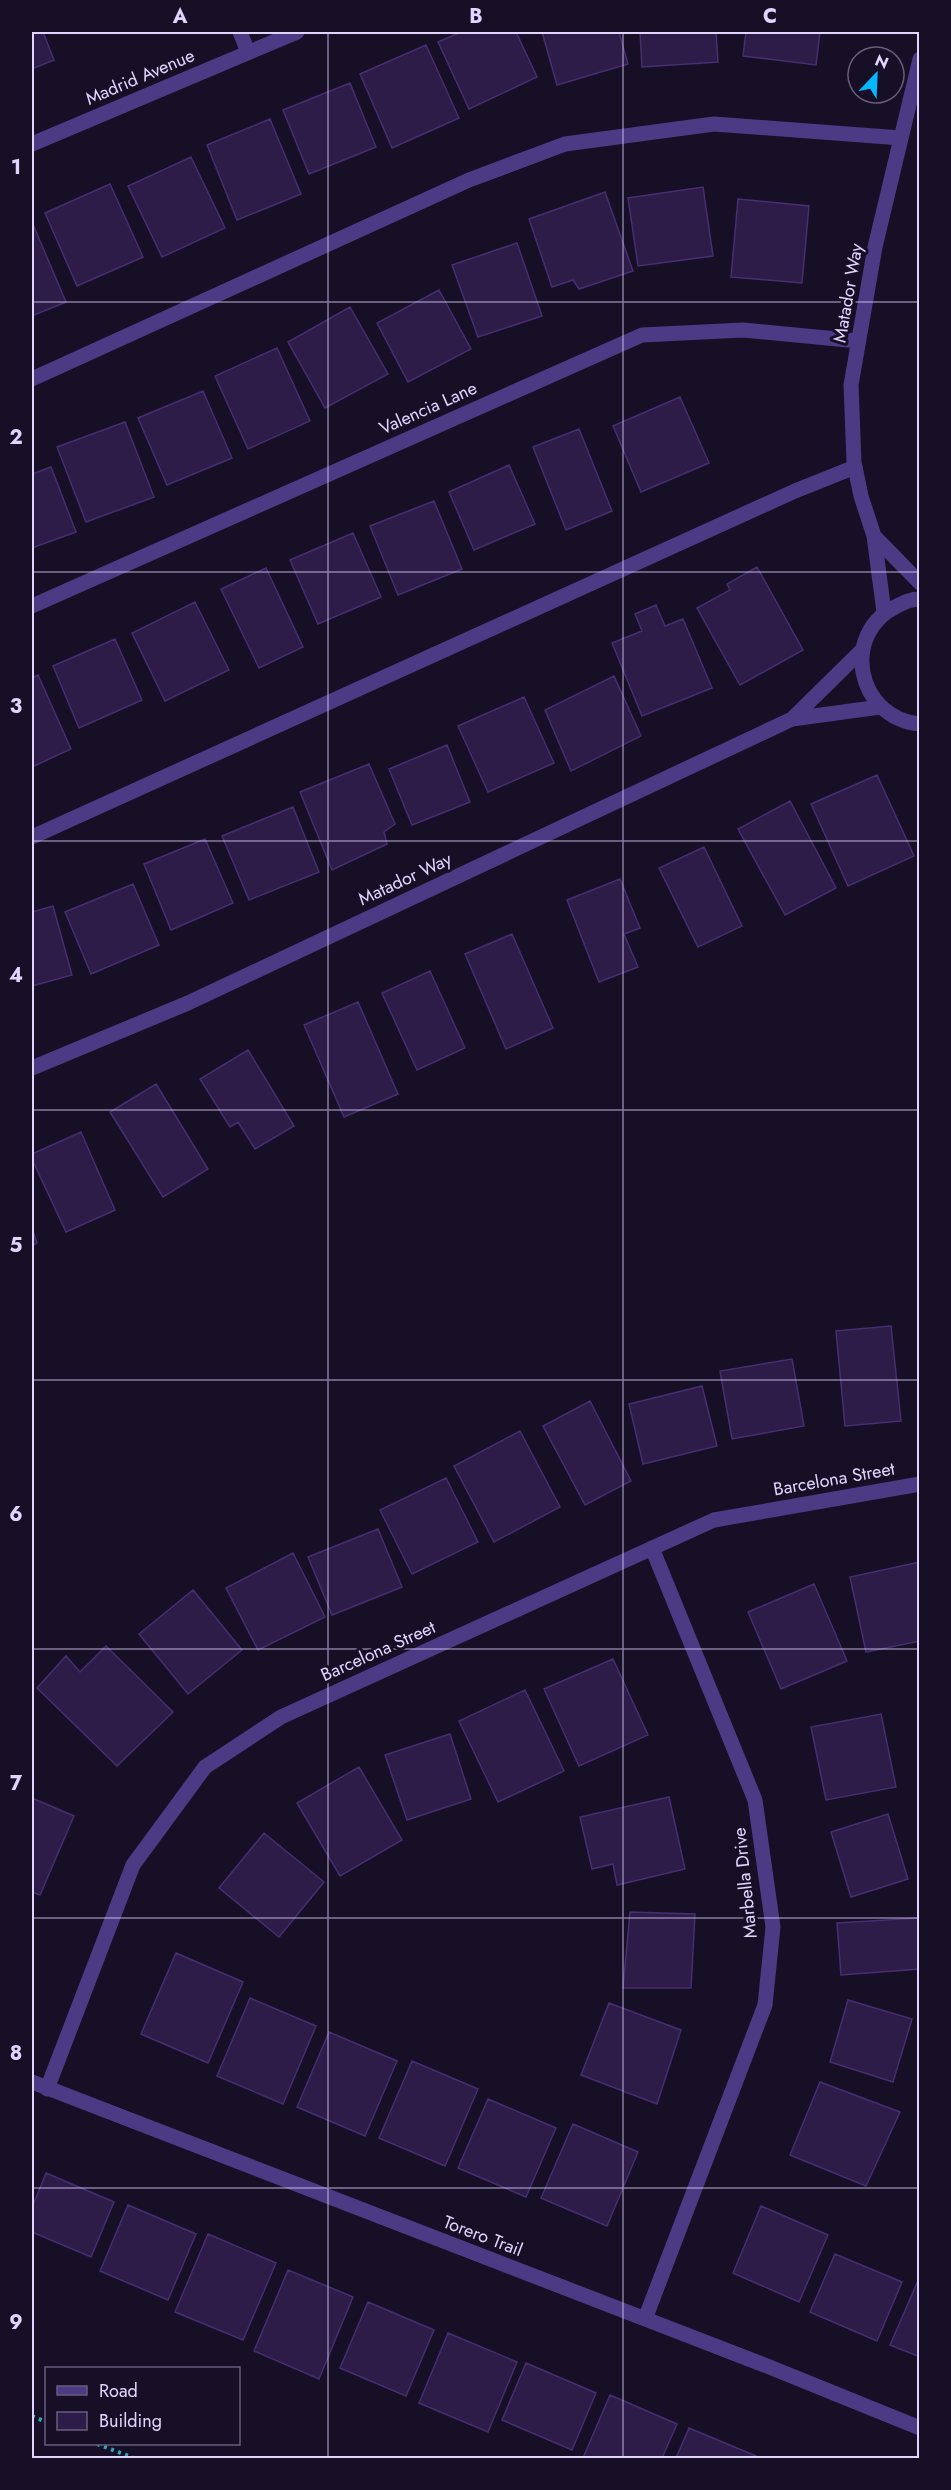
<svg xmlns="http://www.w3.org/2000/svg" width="951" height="2490" font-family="Jost,sans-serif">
  <rect width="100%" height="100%" fill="#170f26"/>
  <path fill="#2c1c47" stroke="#472e73" stroke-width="1.5" d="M 32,32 L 43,32 L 54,60 L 32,69 Z
    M 461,32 L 516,32 L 537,77 L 469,109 L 438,42 Z
    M 542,32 L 619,32 L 628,64 L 557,85 Z
    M 640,32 L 716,32 L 718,62 L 642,67 Z
    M 746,32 L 820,32 L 816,65 L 743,56 Z
    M 426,45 L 459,118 L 392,148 L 360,74 Z
    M 350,83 L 376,147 L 309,174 L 283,110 Z
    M 270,119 L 301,194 L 237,220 L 207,145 Z
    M 191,157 L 225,228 L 162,257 L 128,186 Z
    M 110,184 L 143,257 L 77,286 L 45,213 Z
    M 703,187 L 713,256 L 638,266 L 628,198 Z
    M 605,192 L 633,271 L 579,289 L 573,280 L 552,287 L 529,219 Z
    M 738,199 L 809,206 L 802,283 L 731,277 Z
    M 32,222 L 66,302 L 32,316 Z
    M 517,243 L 542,316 L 478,337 L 452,265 Z
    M 439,290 L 471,349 L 408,382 L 377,323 Z
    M 350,307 L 388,374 L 325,408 L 288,342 Z
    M 277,348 L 310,421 L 248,449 L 215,376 Z
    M 203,391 L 232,458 L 167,485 L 138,418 Z
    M 680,397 L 709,463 L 641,492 L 613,426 Z
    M 125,422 L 154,497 L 86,522 L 57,447 Z
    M 579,429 L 612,511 L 566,530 L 533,447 Z
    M 509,465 L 535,524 L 474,550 L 449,492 Z
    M 51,467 L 76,532 L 32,548 L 32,474 Z
    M 434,501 L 462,569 L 398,595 L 370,526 Z
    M 353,533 L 381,597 L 318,624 L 290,560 Z
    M 757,567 L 803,650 L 740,685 L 697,608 L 730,590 L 727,584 Z
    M 266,568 L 303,647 L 259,668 L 221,589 Z
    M 195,602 L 229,670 L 165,701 L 132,633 Z
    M 656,605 L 665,626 L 683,619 L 712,688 L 642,716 L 612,643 L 642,631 L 635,614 Z
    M 115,639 L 142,700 L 79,728 L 53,666 Z
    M 38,675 L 71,749 L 32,767 L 32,678 Z
    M 614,676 L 641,736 L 571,771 L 545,710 Z
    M 524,697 L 554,763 L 488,792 L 458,726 Z
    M 447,745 L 470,802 L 412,825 L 389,769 Z
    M 369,764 L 395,824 L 384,832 L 387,844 L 332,870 L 300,792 Z
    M 877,775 L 914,856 L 848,886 L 811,804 Z
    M 790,801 L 836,888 L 785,915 L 738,829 Z
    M 293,807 L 319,872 L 249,900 L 222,836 Z
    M 205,839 L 233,903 L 171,930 L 144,864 Z
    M 704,847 L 742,926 L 698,947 L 659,868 Z
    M 620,879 L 640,928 L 624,934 L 638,967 L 599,982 L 567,900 Z
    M 133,884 L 159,945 L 91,974 L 65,912 Z
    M 53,906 L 72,975 L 32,986 L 32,912 Z
    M 512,934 L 553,1028 L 506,1049 L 465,954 Z
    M 430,971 L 465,1048 L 417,1070 L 382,993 Z
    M 358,1002 L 398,1094 L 344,1117 L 304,1025 Z
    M 248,1050 L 294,1126 L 255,1149 L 238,1122 L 230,1127 L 200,1079 Z
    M 156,1084 L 208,1169 L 163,1197 L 110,1112 Z
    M 81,1132 L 115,1210 L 66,1232 L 32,1159 L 32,1154 Z
    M 32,1228 L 37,1243 L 32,1246 Z
    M 891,1326 L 901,1421 L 845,1426 L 836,1331 Z
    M 792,1359 L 804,1426 L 732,1439 L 720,1371 Z
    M 702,1386 L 717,1446 L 643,1464 L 629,1404 Z
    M 590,1401 L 631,1481 L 585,1505 L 543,1426 Z
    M 520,1431 L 560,1507 L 494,1542 L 454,1466 Z
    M 446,1478 L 478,1542 L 412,1574 L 380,1510 Z
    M 378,1529 L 402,1587 L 332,1615 L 308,1557 Z
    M 293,1553 L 325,1617 L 258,1650 L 226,1588 Z
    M 920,1562 L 920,1641 L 866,1652 L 850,1577 Z
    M 814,1584 L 847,1661 L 781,1689 L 748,1612 Z
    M 193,1590 L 242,1650 L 188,1694 L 139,1634 Z
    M 106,1646 L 173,1712 L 117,1766 L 37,1688 L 66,1656 L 80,1672 Z
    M 613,1659 L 648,1735 L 579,1766 L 544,1689 Z
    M 525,1690 L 564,1771 L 498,1802 L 459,1721 Z
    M 881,1714 L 896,1787 L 826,1800 L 811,1727 Z
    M 450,1734 L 471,1799 L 407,1820 L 385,1755 Z
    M 359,1767 L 402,1840 L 340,1876 L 297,1803 Z
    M 669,1797 L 685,1869 L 617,1885 L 613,1864 L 592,1869 L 580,1817 Z
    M 32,1798 L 74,1816 L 40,1895 L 32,1892 Z
    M 888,1814 L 908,1879 L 851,1897 L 831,1832 Z
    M 264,1833 L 324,1882 L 279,1937 L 219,1888 Z
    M 630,1912 L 695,1914 L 691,1988 L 623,1988 Z
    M 920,1918 L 920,1969 L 841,1975 L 837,1923 Z
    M 176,1953 L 243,1982 L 208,2063 L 141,2034 Z
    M 250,1998 L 316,2026 L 283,2104 L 217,2076 Z
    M 848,2000 L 912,2019 L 893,2082 L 830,2062 Z
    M 609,2003 L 681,2030 L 657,2104 L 581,2075 Z
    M 329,2032 L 397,2061 L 365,2136 L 297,2107 Z
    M 412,2061 L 478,2089 L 445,2166 L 379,2138 Z
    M 820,2082 L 900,2112 L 866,2186 L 790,2155 Z
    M 488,2099 L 556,2128 L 526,2197 L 458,2168 Z
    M 573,2124 L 638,2152 L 607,2226 L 541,2198 Z
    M 46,2173 L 114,2202 L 91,2257 L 32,2232 L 32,2208 Z
    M 128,2205 L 196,2234 L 168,2300 L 100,2271 Z
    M 761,2206 L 828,2235 L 799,2302 L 733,2273 Z
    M 208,2234 L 276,2263 L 243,2340 L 175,2312 Z
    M 835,2254 L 902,2282 L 877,2341 L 810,2312 Z
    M 288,2270 L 353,2297 L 319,2379 L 254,2351 Z
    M 920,2276 L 920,2357 L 890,2345 Z
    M 368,2302 L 434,2330 L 406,2396 L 340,2368 Z
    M 448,2333 L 517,2362 L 488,2432 L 419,2403 Z
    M 526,2363 L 596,2393 L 572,2450 L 502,2420 Z
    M 610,2395 L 677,2424 L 662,2458 L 583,2458 Z
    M 689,2428 L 756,2456 L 755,2458 L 676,2458 Z"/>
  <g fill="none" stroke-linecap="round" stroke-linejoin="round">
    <path stroke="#31a8b7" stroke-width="4" stroke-dasharray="3 4.5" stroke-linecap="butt" d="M 32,2416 L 46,2422
      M 97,2444 L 134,2458"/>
    <path stroke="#4a3b84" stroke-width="15" d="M 32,379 L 469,180 L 565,144 L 714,124 L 901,138
      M 32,837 L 795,491 L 855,467"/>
    <path stroke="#4a3b84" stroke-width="15" d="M 240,32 L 248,52
      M 32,144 L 297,32
      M 874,536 L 861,496 L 854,462 L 851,385 L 875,247 L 920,59
      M 920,599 C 911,599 905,602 897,606 C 840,633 856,718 920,724
      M 32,606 L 642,335 L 743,330 L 858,341
      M 884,612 L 874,536 L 920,583
      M 862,650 L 792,719 L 880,707
      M 32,1068 L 188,1003 L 792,719
      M 32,2082 L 767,2366 L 920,2428
      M 47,2089 L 133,1865 L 205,1767 L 281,1717 L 714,1520 L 920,1484
      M 645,2319 L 765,2005 L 773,1927 L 755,1800 L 652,1548"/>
  </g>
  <path fill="none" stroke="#e1d5ff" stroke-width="1.5" stroke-opacity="0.55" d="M 328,32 L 328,2458M 623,32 L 623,2458M 32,302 L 920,302M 32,572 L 920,572M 32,841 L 920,841M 32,1110 L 920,1110M 32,1380 L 920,1380M 32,1649 L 920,1649M 32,1918 L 920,1918M 32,2188 L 920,2188"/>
  <g text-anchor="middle" stroke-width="6" stroke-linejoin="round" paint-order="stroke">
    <g font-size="18" fill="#e1d5ff" stroke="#170f26">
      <text transform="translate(140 77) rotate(-23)" y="6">Madrid Avenue</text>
      <text transform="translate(848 293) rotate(-80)" y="6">Matador Way</text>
      <text transform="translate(428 408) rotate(-24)" y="6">Valencia Lane</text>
      <text transform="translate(405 879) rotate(-25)" y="6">Matador Way</text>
      <text transform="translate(834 1479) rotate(-10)" y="6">Barcelona Street</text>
      <text transform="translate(378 1651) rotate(-24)" y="6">Barcelona Street</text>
      <text transform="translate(745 1883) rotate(-96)" y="6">Marbella Drive</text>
      <text transform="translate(483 2236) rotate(21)" y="6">Torero Trail</text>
    </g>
  </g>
  <rect width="951" height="2490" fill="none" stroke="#170f26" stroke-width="66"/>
  <rect x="45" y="2367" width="195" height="78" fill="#170f26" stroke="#685e7d" stroke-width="1.5"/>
  <rect x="57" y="2386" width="30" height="9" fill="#4a3b84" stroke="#685e7d" stroke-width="1.5"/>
  <text x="99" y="2397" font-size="18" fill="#e1d5ff">Road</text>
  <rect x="57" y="2412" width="30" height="18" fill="#2c1c47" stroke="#685e7d" stroke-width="1.5"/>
  <text x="99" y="2427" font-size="18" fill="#e1d5ff">Building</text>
  <g transform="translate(876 75) rotate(23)"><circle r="28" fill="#170f26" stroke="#685e7d" stroke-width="1.5"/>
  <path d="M0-4.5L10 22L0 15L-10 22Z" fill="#03b8fc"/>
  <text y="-9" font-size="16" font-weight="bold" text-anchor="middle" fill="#e1d5ff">N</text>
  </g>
  <rect x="33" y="33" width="885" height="2424" fill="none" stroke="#e1d5ff" stroke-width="2"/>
  <g font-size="20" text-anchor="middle" font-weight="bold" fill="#e1d5ff">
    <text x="180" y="23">A</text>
    <text x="476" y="23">B</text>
    <text x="770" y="23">C</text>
    <text x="16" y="174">1</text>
    <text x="16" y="444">2</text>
    <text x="16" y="713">3</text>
    <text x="16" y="982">4</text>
    <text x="16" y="1252">5</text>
    <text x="16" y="1521">6</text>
    <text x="16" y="1790">7</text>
    <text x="16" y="2060">8</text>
    <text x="16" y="2329">9</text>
  </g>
</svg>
